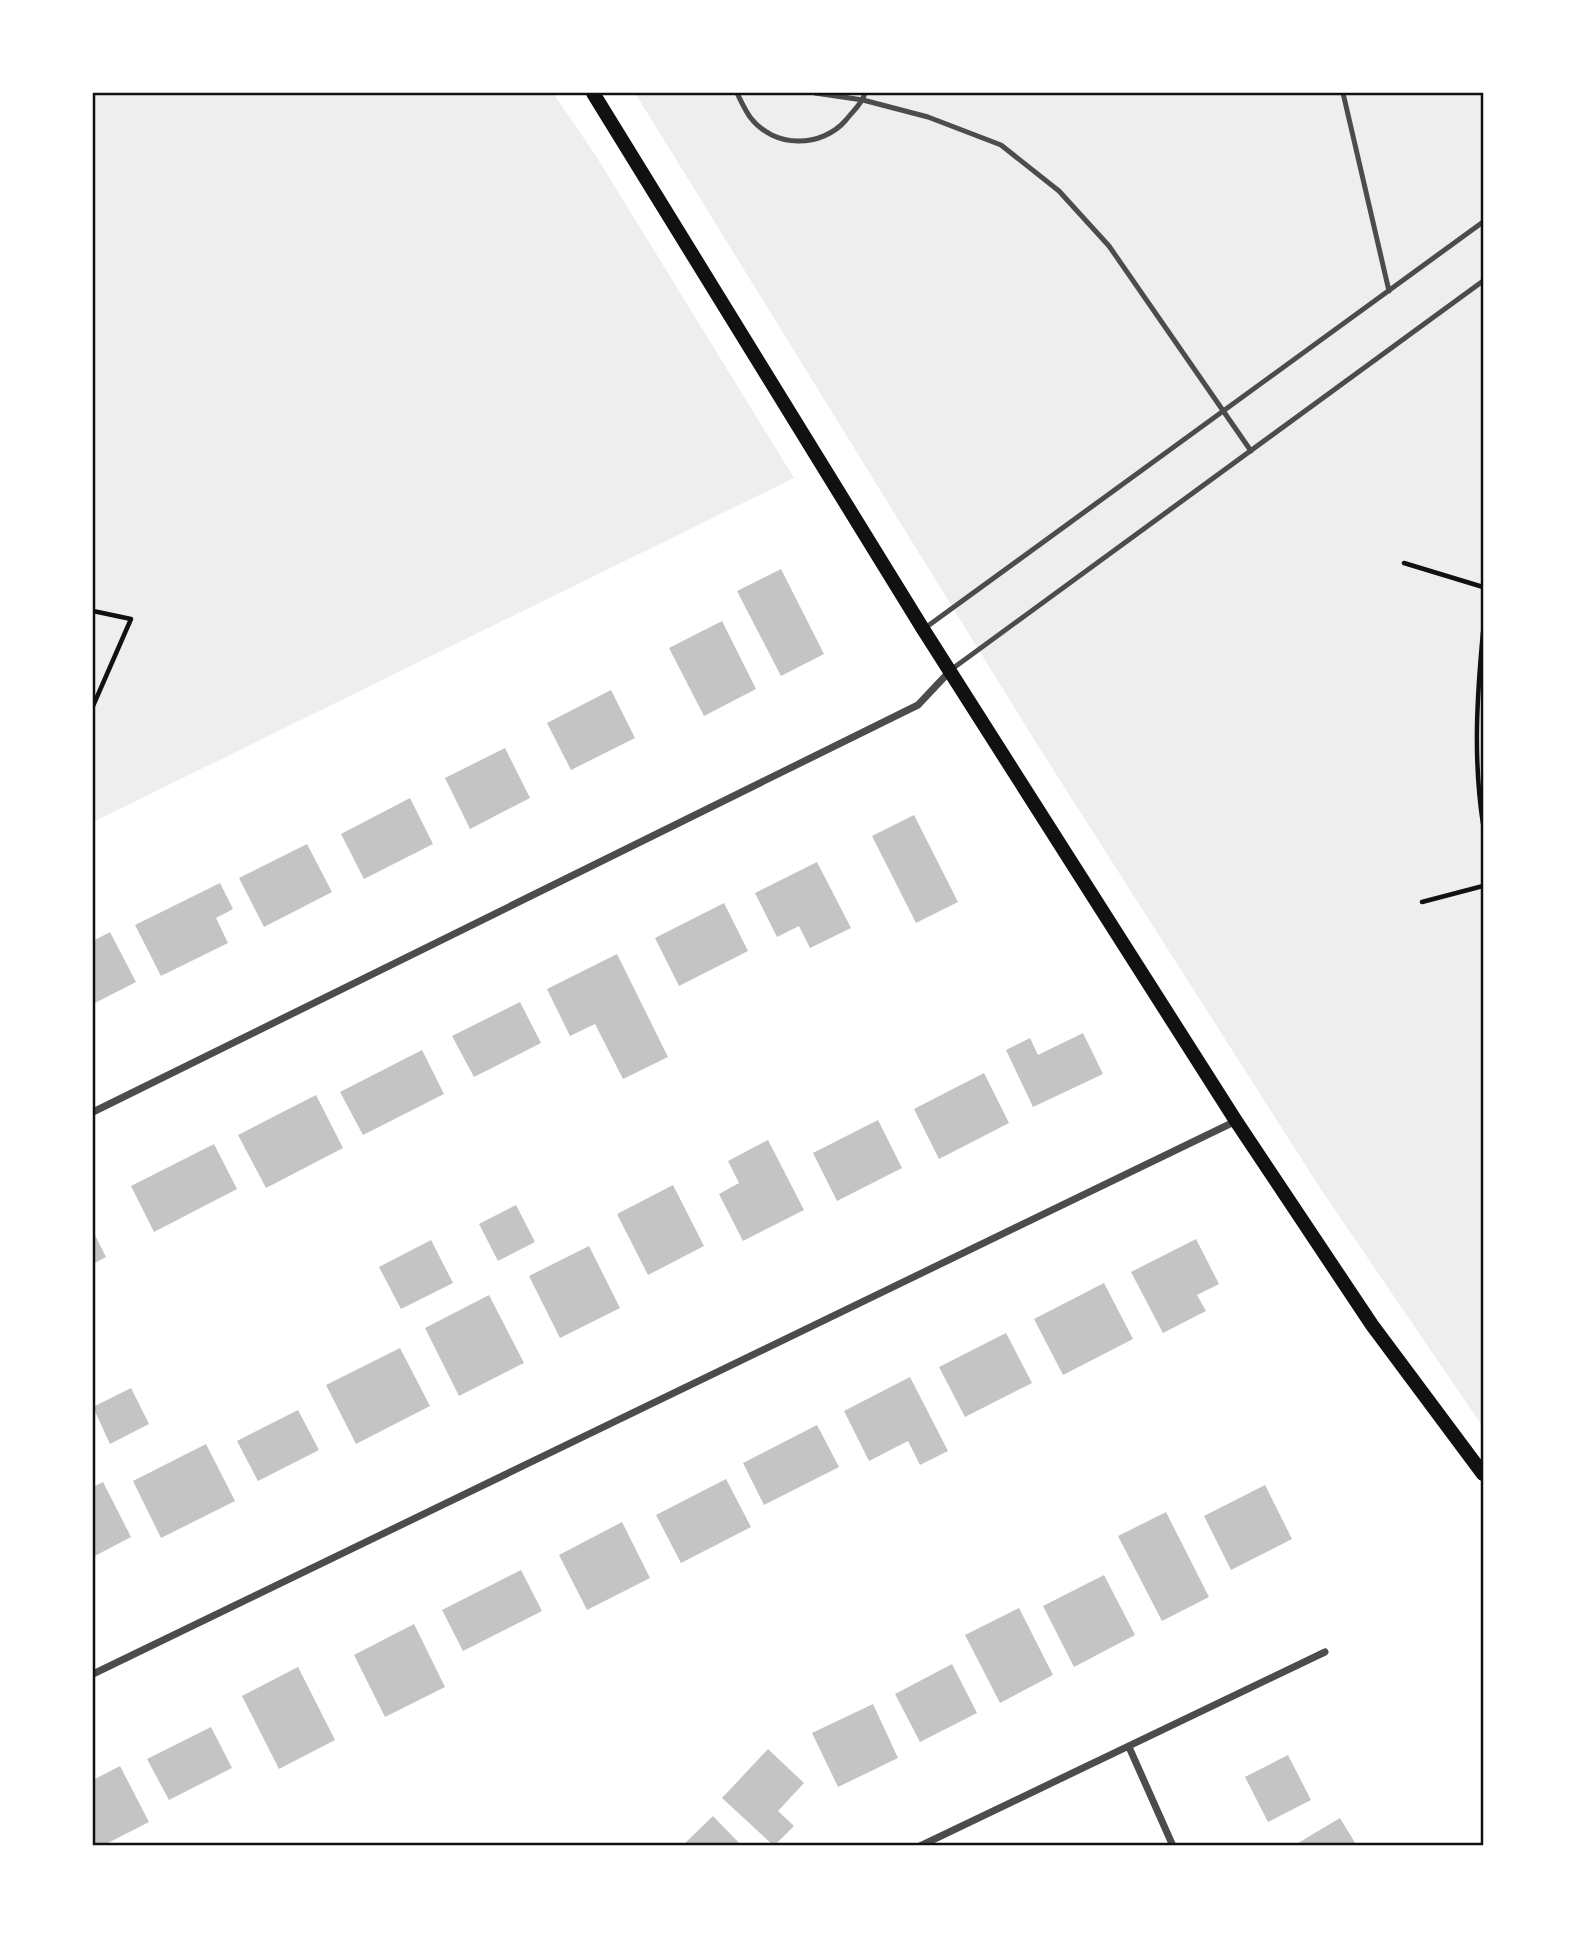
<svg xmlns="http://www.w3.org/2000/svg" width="1576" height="1939" font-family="Roboto,sans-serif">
  <rect width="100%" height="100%" fill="#fff"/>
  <path fill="#eee" d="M 93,93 L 553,93 L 596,156 L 794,478 L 93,822 Z
    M 635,93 L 1483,93 L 1483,1427 L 1320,1188 L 1035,741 Z"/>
  <path fill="#c4c4c4" d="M 781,569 L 824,654 L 781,676 L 737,591 Z
    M 722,621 L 756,689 L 704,716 L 669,648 Z
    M 611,690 L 635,738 L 571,770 L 547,723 Z
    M 505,748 L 530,798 L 470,829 L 445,778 Z
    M 410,798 L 433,844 L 364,879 L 341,834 Z
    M 914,815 L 958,902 L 916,923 L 872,836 Z
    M 307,844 L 332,892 L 264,927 L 239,878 Z
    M 817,862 L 851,928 L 810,948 L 799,926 L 777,937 L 755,893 Z
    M 220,883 L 233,909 L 216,918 L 228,943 L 161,976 L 135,925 Z
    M 724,903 L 748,951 L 679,986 L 655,938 Z
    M 110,932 L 136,982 L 93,1004 L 93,941 Z
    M 617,954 L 668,1057 L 623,1079 L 595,1024 L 570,1036 L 547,989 Z
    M 520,1002 L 541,1043 L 474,1077 L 452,1036 Z
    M 1083,1033 L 1103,1074 L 1033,1107 L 1006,1050 L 1030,1038 L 1038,1055 Z
    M 422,1050 L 444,1094 L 363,1135 L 340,1092 Z
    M 984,1073 L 1009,1123 L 939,1159 L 914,1109 Z
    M 316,1095 L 343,1148 L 266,1188 L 238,1135 Z
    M 878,1120 L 902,1168 L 837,1201 L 813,1153 Z
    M 768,1140 L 804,1210 L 743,1241 L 719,1194 L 739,1183 L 728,1161 Z
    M 214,1144 L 237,1189 L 154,1232 L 131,1186 Z
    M 673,1185 L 704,1246 L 648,1275 L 617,1214 Z
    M 516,1205 L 535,1242 L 498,1261 L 479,1224 Z
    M 93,1231 L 106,1257 L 93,1264 Z
    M 1196,1239 L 1219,1284 L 1197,1295 L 1206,1311 L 1163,1333 L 1131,1272 Z
    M 431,1240 L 453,1283 L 401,1309 L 379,1267 Z
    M 589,1246 L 620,1308 L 560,1338 L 529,1276 Z
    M 1104,1283 L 1133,1339 L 1063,1375 L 1034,1319 Z
    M 489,1295 L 524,1363 L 459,1396 L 425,1328 Z
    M 1006,1333 L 1032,1383 L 965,1417 L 939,1367 Z
    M 400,1348 L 430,1406 L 356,1444 L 326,1385 Z
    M 910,1377 L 948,1451 L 920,1465 L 908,1441 L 869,1461 L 844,1411 Z
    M 131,1388 L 149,1424 L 110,1444 L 93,1407 Z
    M 298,1410 L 319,1450 L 258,1481 L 237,1441 Z
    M 817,1425 L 839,1467 L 764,1505 L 743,1463 Z
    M 206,1444 L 235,1501 L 161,1538 L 133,1481 Z
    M 726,1479 L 751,1527 L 681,1563 L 656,1515 Z
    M 103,1482 L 131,1537 L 93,1557 L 93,1487 Z
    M 1265,1485 L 1292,1539 L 1231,1570 L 1204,1516 Z
    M 1166,1512 L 1209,1597 L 1162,1621 L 1118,1536 Z
    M 622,1522 L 650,1578 L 587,1610 L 559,1555 Z
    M 521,1570 L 542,1611 L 463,1651 L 442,1610 Z
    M 1104,1575 L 1135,1635 L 1074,1667 L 1043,1606 Z
    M 1019,1608 L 1053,1675 L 1000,1703 L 965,1635 Z
    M 414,1624 L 445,1687 L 385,1717 L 354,1655 Z
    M 952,1664 L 977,1713 L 920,1742 L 895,1694 Z
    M 298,1667 L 335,1740 L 279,1769 L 242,1696 Z
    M 873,1704 L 898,1758 L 838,1787 L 812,1733 Z
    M 211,1727 L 232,1768 L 169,1800 L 147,1759 Z
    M 768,1749 L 804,1783 L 778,1811 L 794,1826 L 774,1846 L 722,1798 Z
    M 1288,1755 L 1311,1800 L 1268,1822 L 1245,1777 Z
    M 120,1766 L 149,1822 L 102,1846 L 93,1846 L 93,1780 Z
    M 713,1816 L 742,1846 L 682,1846 Z
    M 1340,1818 L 1357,1846 L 1293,1846 Z"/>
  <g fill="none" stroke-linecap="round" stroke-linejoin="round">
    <path stroke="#111" stroke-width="4.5" d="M 1404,563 L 1483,587
      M 93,611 L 131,619 L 93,706
      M 1483,632 C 1477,696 1473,759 1483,824
      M 1422,902 L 1483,886"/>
    <path stroke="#4c4c4c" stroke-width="5" d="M 737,93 C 741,101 745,110 750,117 C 774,149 822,148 846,120 C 853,111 862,104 865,93
      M 815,93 L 863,100 L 928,117 L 1001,145 L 1059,191 L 1109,246 L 1251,451
      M 1343,93 L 1389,291
      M 925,628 L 1483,222
      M 952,669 L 1483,281"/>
    <path stroke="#4c4c4c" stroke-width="7" d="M 93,1112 L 918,705 L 950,671
      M 93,1674 L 1236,1121
      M 1129,1747 L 1173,1846
      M 920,1846 L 1325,1652"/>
    <path stroke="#111" stroke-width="14" d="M 593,93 L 923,629 L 1236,1121 L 1372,1325 L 1483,1474"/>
  </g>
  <rect width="1576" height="1939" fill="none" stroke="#ffffff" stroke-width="189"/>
  <rect x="94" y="94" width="1388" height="1750" fill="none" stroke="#111" stroke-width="2.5"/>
</svg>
